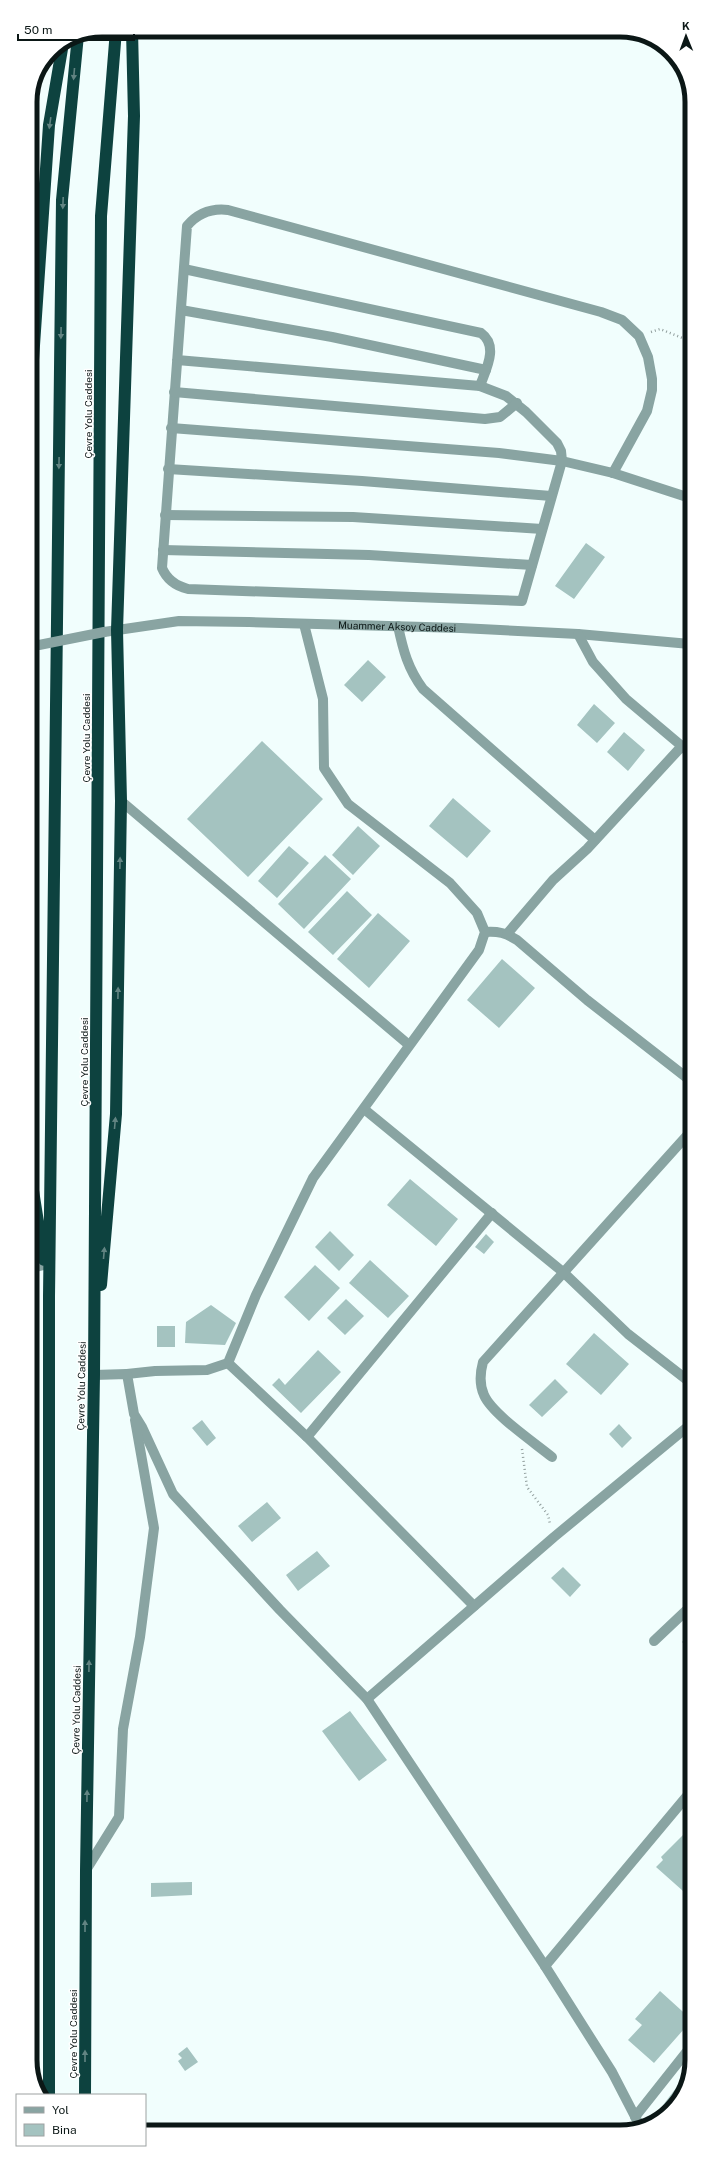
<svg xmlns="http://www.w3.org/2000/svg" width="722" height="2162" font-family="'Public Sans',sans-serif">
  <rect width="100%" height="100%" fill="#f1fefd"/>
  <path fill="#a4c3c0" d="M 586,543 L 605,557 L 574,599 L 555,586 Z
    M 368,660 L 386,677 L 362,702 L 344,685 Z
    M 594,704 L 615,723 L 597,743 L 577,725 Z
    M 624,732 L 645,750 L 628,771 L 607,752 Z
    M 262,741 L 323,799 L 248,877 L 187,819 Z
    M 453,798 L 491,831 L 467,858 L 429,826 Z
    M 358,826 L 380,846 L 353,875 L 332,855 Z
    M 289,846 L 309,863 L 277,898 L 258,881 Z
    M 325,855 L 351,879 L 304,929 L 278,904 Z
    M 347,891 L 372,915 L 333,955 L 308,932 Z
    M 378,913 L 410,941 L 369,988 L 337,959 Z
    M 502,959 L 535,988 L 499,1028 L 467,1000 Z
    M 410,1179 L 458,1219 L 436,1246 L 387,1205 Z
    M 330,1231 L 354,1255 L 339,1271 L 315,1247 Z
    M 486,1234 L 494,1242 L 484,1254 L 475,1247 Z
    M 370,1260 L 409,1296 L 388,1318 L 349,1283 Z
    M 315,1265 L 340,1288 L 309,1321 L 284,1297 Z
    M 346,1299 L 364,1316 L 345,1335 L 327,1318 Z
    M 211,1305 L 236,1323 L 225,1345 L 185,1343 L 186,1322 Z
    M 157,1326 L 175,1326 L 175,1347 L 157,1347 Z
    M 594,1333 L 629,1364 L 601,1395 L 566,1364 Z
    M 318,1350 L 341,1372 L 301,1413 L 272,1385 L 279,1378 L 285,1385 Z
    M 555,1379 L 568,1392 L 542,1417 L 529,1405 Z
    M 202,1420 L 216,1438 L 207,1446 L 192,1428 Z
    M 619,1424 L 632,1438 L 622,1448 L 609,1434 Z
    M 267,1502 L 281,1518 L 252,1542 L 238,1526 Z
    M 317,1551 L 330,1566 L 298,1591 L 286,1575 Z
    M 563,1567 L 581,1585 L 570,1597 L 551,1578 Z
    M 691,1632 L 692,1652 L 682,1642 Z
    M 350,1711 L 387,1760 L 359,1781 L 322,1731 Z
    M 688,1830 L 692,1833 L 692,1899 L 656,1867 L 663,1860 L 661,1857 Z
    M 192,1882 L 192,1895 L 151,1897 L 151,1883 Z
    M 660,1991 L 692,2020 L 654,2063 L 628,2040 L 642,2025 L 635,2019 Z
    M 187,2047 L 198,2062 L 185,2071 L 178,2061 L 182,2058 L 178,2054 Z
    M 676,2088 L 681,2092 L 677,2104 L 659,2116 L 657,2113 Z"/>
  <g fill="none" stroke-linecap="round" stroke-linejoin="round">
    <path stroke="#929f9e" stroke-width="2.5" stroke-dasharray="1 3" stroke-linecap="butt" d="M 651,332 L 660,329 L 690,341
      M 522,1449 L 527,1487 L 548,1515 L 550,1524"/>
    <g stroke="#89a4a2" stroke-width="10">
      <path d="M 184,269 L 481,333 C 499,346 486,369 480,386"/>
      <path d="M 181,310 L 332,337 L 486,370"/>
      <path d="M 177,360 L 480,386 L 506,396 L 526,412 L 557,443 L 561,451 L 562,461 L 522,601 L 188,589 C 176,586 167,580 162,568 L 187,226 C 198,213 211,208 228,210 L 601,312 L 622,320 L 639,336 L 648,357 L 652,379 L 652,390 L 647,411 L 613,473"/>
      <path d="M 174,392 L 485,419 L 500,417 L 517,403"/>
      <path d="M 171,428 L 499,453 L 562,461 L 613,473 L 690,498"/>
      <path d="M 168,469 L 362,481 L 551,496"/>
      <path d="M 165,515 L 353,517 L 542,529"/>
      <path d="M 163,550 L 369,555 L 532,565"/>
      <path d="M 398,626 C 403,650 408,669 423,689 L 595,840"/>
      <path id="s1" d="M 104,632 L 179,621 L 249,622 L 461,628 L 578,634 L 690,644"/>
      <path d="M 578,634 L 593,662 L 626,699 L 690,753"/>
      <path d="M 121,801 L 409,1045"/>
      <path d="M 485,932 C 498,931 506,933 517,940 L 587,1000 L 691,1081"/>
      <path d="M 507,934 L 553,880 L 587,849 L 682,746"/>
      <path d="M 364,1109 L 563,1272 L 628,1334 L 691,1383"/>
      <path d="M 31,1268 L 44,1265"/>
      <path d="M 228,1363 L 307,1437 L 474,1606"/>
      <path d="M 127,1374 L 155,1371 L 207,1370 L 228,1363 L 256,1295 L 313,1178 L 479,950 L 485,932 L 477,913 L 450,883 L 348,804 L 324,768 L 323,699 L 304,624"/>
      <path d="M 94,1375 L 127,1374 L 134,1414 L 142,1427 L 173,1494 L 280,1610 L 367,1699 L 545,1966 L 612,2072 L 641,2128"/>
      <path d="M 307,1437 L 492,1213"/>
      <path d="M 552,1457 C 535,1443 492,1414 484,1395 C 479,1384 480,1373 483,1362 L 691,1131"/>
      <path d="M 654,1641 L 691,1606"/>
      <path d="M 367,1699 L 554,1537 L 691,1424"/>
      <path d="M 86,1870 L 119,1817 L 123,1729 L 140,1637 L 154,1528 L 135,1420"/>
      <path d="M 545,1966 L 692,1790"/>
      <path d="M 635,2117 L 692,2045"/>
    </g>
    <path stroke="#0d423f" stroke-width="12" d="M 30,404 L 49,125 L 63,43
      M 31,1178 L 44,1260
      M 101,1285 L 116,1114 L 121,801 L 117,630 L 134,116 L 132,30
      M 49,2095 L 49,1297 L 62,200 L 78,35
      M 85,2095 L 86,1870 L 94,1375 L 101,216 L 116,30"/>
    <path stroke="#89a4a2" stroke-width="10" d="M 39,645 L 104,632"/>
  </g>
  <defs><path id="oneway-solid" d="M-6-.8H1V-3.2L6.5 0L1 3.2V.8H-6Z"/></defs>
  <g fill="#628482">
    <use href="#oneway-solid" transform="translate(74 74) rotate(95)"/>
    <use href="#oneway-solid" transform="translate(50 123) rotate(98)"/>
    <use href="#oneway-solid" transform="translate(63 203) rotate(92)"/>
    <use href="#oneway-solid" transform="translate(61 333) rotate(91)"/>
    <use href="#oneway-solid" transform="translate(59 463) rotate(91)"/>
    <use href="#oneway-solid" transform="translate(120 863) rotate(-89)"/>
    <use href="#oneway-solid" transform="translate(118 993) rotate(-89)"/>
    <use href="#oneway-solid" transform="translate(115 1123) rotate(-85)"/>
    <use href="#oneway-solid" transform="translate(104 1253) rotate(-85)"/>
    <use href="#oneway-solid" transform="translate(89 1666) rotate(-89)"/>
    <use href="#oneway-solid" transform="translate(87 1796) rotate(-89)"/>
    <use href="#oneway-solid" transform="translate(85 1926) rotate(-90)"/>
    <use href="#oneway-solid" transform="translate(85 2056) rotate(-90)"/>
  </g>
  <g text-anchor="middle" stroke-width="3" stroke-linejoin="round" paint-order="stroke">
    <g font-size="10" fill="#0b1716" stroke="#fff">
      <text transform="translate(88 414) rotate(-90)" y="4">Çevre Yolu Caddesi</text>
      <text dy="4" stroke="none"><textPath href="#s1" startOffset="294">Muammer Aksoy Caddesi</textPath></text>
      <text transform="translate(86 738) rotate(-90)" y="4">Çevre Yolu Caddesi</text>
      <text transform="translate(84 1062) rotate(-90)" y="4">Çevre Yolu Caddesi</text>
      <text transform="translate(81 1386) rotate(-89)" y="4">Çevre Yolu Caddesi</text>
      <text transform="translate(76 1710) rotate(-89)" y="4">Çevre Yolu Caddesi</text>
      <text transform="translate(73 2034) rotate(-90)" y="4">Çevre Yolu Caddesi</text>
    </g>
  </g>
  <path d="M0 0H722V2162H0ZM102 37H620A65 65 0 0 1 685 102V2060A65 65 0 0 1 620 2125H102A65 65 0 0 1 37 2060V102A65 65 0 0 1 102 37Z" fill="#fff" fill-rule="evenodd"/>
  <path fill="none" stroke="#0b1716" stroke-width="5" d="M102 37H620A65 65 0 0 1 685 102V2060A65 65 0 0 1 620 2125H102A65 65 0 0 1 37 2060V102A65 65 0 0 1 102 37Z"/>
  <rect x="16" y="2094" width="130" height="52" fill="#ffffff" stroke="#9da2a2"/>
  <rect x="24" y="2107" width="20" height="6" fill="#89a4a2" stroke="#9da2a2"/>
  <text x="52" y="2114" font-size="12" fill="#0b1716">Yol</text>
  <rect x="24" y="2124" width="20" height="12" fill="#a4c3c0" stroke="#9da2a2"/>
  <text x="52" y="2134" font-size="12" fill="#0b1716">Bina</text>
  <g transform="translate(686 36) rotate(359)" stroke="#ffffff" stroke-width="3" paint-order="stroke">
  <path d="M0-3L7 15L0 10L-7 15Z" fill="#0b1716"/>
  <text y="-6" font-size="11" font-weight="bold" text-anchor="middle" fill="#0b1716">K</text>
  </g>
  <path d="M18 34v6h116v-6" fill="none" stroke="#0b1716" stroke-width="2"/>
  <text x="24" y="34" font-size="12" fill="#0b1716" stroke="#ffffff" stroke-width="3" paint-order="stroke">50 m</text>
</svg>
